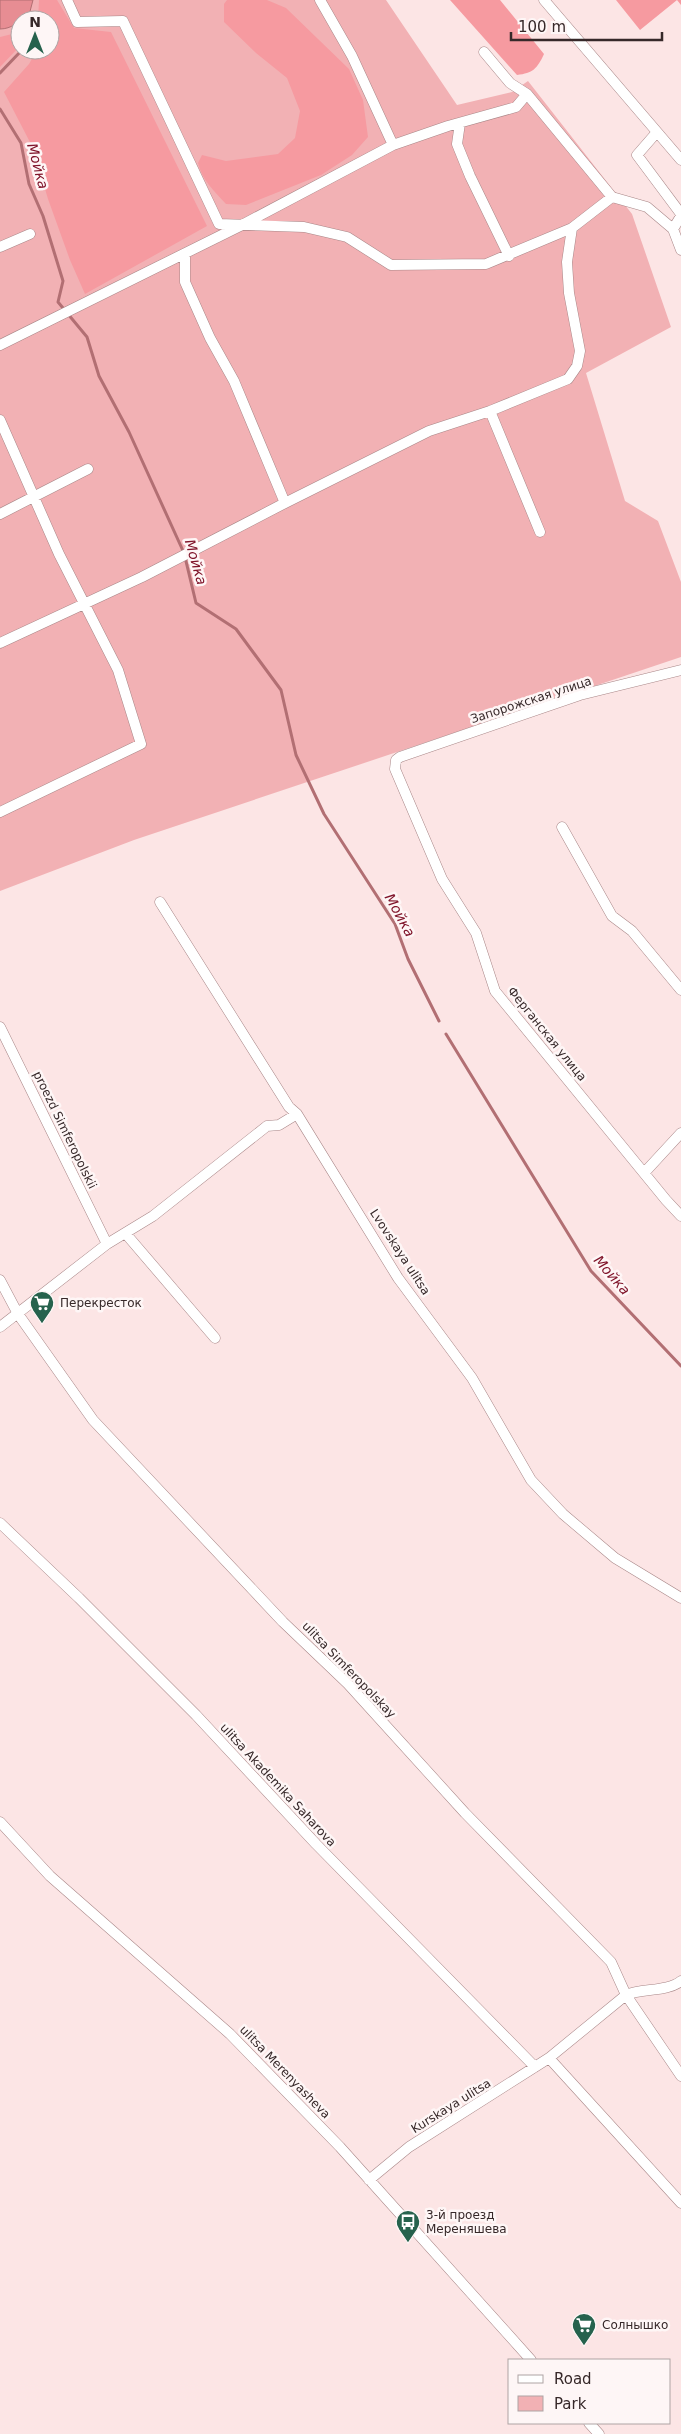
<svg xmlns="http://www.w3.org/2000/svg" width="681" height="2434" font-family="'DejaVu Sans',sans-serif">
  <rect width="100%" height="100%" fill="#fce5e5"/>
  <path fill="#f2b1b4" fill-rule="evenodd" d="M 0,0 L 386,0 L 457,105 L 512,92 L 528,81 L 632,214 L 671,327 L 586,373 L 625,501 L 658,521 L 681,582 L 681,657 L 134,840 L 0,891 ZM 20,20 L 50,20 L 50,50 L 20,50 Z"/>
  <path fill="#f69aa0" d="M 39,0 L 57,0 L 74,28 L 111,32 L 207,226 L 85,294 L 70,260 L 48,199 L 33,148 L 4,92 L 29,64 L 37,50 L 50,50 L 50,20 L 38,20 Z
    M 227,0 L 267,0 L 286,8 L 349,69 L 363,100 L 368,137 L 352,155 L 321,175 L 246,205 L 226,204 C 214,191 202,180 198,163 L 202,155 L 226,161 L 278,154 L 295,138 L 300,111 L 287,78 L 256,53 L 224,22 L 224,4 Z
    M 450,0 L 500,0 L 544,54 C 537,69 533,73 517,75 Z
    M 616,0 L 681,0 L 681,5 L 677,0 L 640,30 Z
    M 20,32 L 20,46 L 0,67 L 0,37 Z"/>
  <path fill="#e78d93" stroke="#b26f73" d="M 0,0 L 33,0 L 28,19 C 18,21 12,29 0,29 Z"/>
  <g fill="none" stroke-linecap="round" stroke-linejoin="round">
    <path stroke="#b26f73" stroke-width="3" d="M 0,73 L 22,50
      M 0,109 L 21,143 L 29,184 L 43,216 L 63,281 L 58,302 L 87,337 L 99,376 L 129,432 L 184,553 L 196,603 L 236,629 L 281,690 L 296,755 L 324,814 L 395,924 L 408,959 L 439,1021
      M 446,1034 L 591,1271 L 681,1366"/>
    <g stroke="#a98788" stroke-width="11">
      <path id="minor" d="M 67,0 L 77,22 L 123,21 L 219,224 L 304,227 L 347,237 L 391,265 L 486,264 L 572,228 L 612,197
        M 320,0 L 352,56 L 393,145
        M 544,0 L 681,160
        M 484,52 L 510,83 L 527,94 L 612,197 L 647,207 L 673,229
        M 460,123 L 457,144 L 470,176 L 509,256
        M 657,132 L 637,155 L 681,214
        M 681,216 L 673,229 L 681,250
        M 0,247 L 30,234
        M 185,254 L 185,282 L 210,338 L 234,381 L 285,503 L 429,431 L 490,411
        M 0,345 L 240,226 L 393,145 L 448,126 L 516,107 L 527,94
        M 0,420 L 59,554 L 118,670 L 141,744 L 0,812
        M 0,514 L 88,469
        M 540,532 L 490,411 L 568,379 L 577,366 L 580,351 L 569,293 L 567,262 L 572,228
        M 0,643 L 142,577 L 285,503
        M 681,670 L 580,695 L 400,757 L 396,760 L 395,769 L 442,879 L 476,933 L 495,991 L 666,1200 L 681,1216
        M 562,827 L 612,916 L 632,931 L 681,990
        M 160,902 L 289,1107 L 297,1114 L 398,1278 L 472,1378 L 531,1480 L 563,1514 L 615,1558 L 681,1598
        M 0,1027 L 107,1244
        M 645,1172 L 681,1133
        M 126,1234 L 215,1338
        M 0,1280 L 18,1314 L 93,1420 L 283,1622 L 348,1684 L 465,1813 L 611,1962 L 626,1995 L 681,2076
        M 0,1327 L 107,1244 L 153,1216 L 267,1126 L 279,1125 L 297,1114
        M 0,1523 L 79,1598 L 196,1715 L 316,1844 L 535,2067
        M 0,1822 L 50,1876 L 230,2034 L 340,2147 L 531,2360
        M 549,2058 L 681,2203
        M 369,2180 L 409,2147 L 549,2058 L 626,1995 C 643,1988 667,1992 681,1981
        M 589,2423 L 599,2434"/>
    </g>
    <use href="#minor" stroke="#fff" stroke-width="10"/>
  </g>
  <defs>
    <g id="supermarket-pin" transform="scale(1.25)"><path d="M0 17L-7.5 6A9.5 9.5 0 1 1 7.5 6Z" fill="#26624d" stroke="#fef6f6"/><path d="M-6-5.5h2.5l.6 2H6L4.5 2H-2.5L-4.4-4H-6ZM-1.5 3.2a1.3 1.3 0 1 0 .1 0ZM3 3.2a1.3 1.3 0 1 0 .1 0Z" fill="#fff"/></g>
    <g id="bus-pin" transform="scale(1.25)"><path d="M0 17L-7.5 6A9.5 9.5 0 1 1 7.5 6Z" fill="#26624d" stroke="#fef6f6"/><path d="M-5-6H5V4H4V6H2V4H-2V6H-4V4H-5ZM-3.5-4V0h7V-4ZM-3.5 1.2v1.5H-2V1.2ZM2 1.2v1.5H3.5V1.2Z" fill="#fff"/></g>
  </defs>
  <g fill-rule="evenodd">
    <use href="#supermarket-pin" x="42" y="1303"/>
    <use href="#bus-pin" x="408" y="2222"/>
    <use href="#supermarket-pin" x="584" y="2325"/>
  </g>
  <g text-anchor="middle" stroke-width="5" stroke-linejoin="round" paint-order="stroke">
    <g font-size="12" fill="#362829" stroke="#fef6f6">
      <text transform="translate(531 700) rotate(-18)" y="4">Запорожская улица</text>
      <text transform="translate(547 1034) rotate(51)" y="4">Ферганская улица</text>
      <text transform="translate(65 1130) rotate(64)" y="4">proezd Simferopolskii</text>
      <text transform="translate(400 1252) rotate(57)" y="4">Lvovskaya ulitsa</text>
      <text transform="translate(349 1670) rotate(46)" y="4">ulitsa Simferopolskay</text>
      <text transform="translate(278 1785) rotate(47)" y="4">ulitsa Akademika Saharova</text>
      <text transform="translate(285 2072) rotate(46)" y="4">ulitsa Merenyasheva</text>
      <text transform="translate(451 2106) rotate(-32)" y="4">Kurskaya ulitsa</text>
    </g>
    <g font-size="12" fill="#362829" stroke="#fef6f6" text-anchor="start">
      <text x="60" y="1307">Перекресток</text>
      <text x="426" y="2219">3-й проезд<tspan x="426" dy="14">Мереняшева</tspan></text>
      <text x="602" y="2329">Солнышко</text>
    </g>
    <g font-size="14" font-style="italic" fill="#80152b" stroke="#fef6f6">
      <text transform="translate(38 166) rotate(75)" y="5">Мойка</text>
      <text transform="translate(196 562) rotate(74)" y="5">Мойка</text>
      <text transform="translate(400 915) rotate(61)" y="5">Мойка</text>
      <text transform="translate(612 1275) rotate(49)" y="5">Мойка</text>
    </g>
  </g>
  <rect x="508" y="2359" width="162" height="65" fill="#fef6f6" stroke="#aea4a4"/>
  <rect x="518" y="2375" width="25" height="8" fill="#ffffff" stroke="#aea4a4"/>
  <text x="554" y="2384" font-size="15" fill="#362829">Road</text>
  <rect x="518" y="2396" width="25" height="15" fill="#f2b1b4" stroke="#aea4a4"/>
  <text x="554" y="2409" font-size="15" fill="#362829">Park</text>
  <g transform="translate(35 35)"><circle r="24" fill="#fef6f6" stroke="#aea4a4"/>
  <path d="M0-4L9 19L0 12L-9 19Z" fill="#26624d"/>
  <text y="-8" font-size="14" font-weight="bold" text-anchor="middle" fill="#362829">N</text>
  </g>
  <path d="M511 32v8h151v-8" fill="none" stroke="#362829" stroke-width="2.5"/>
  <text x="518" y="32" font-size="15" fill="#362829" stroke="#fef6f6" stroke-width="4" paint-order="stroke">100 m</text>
</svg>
